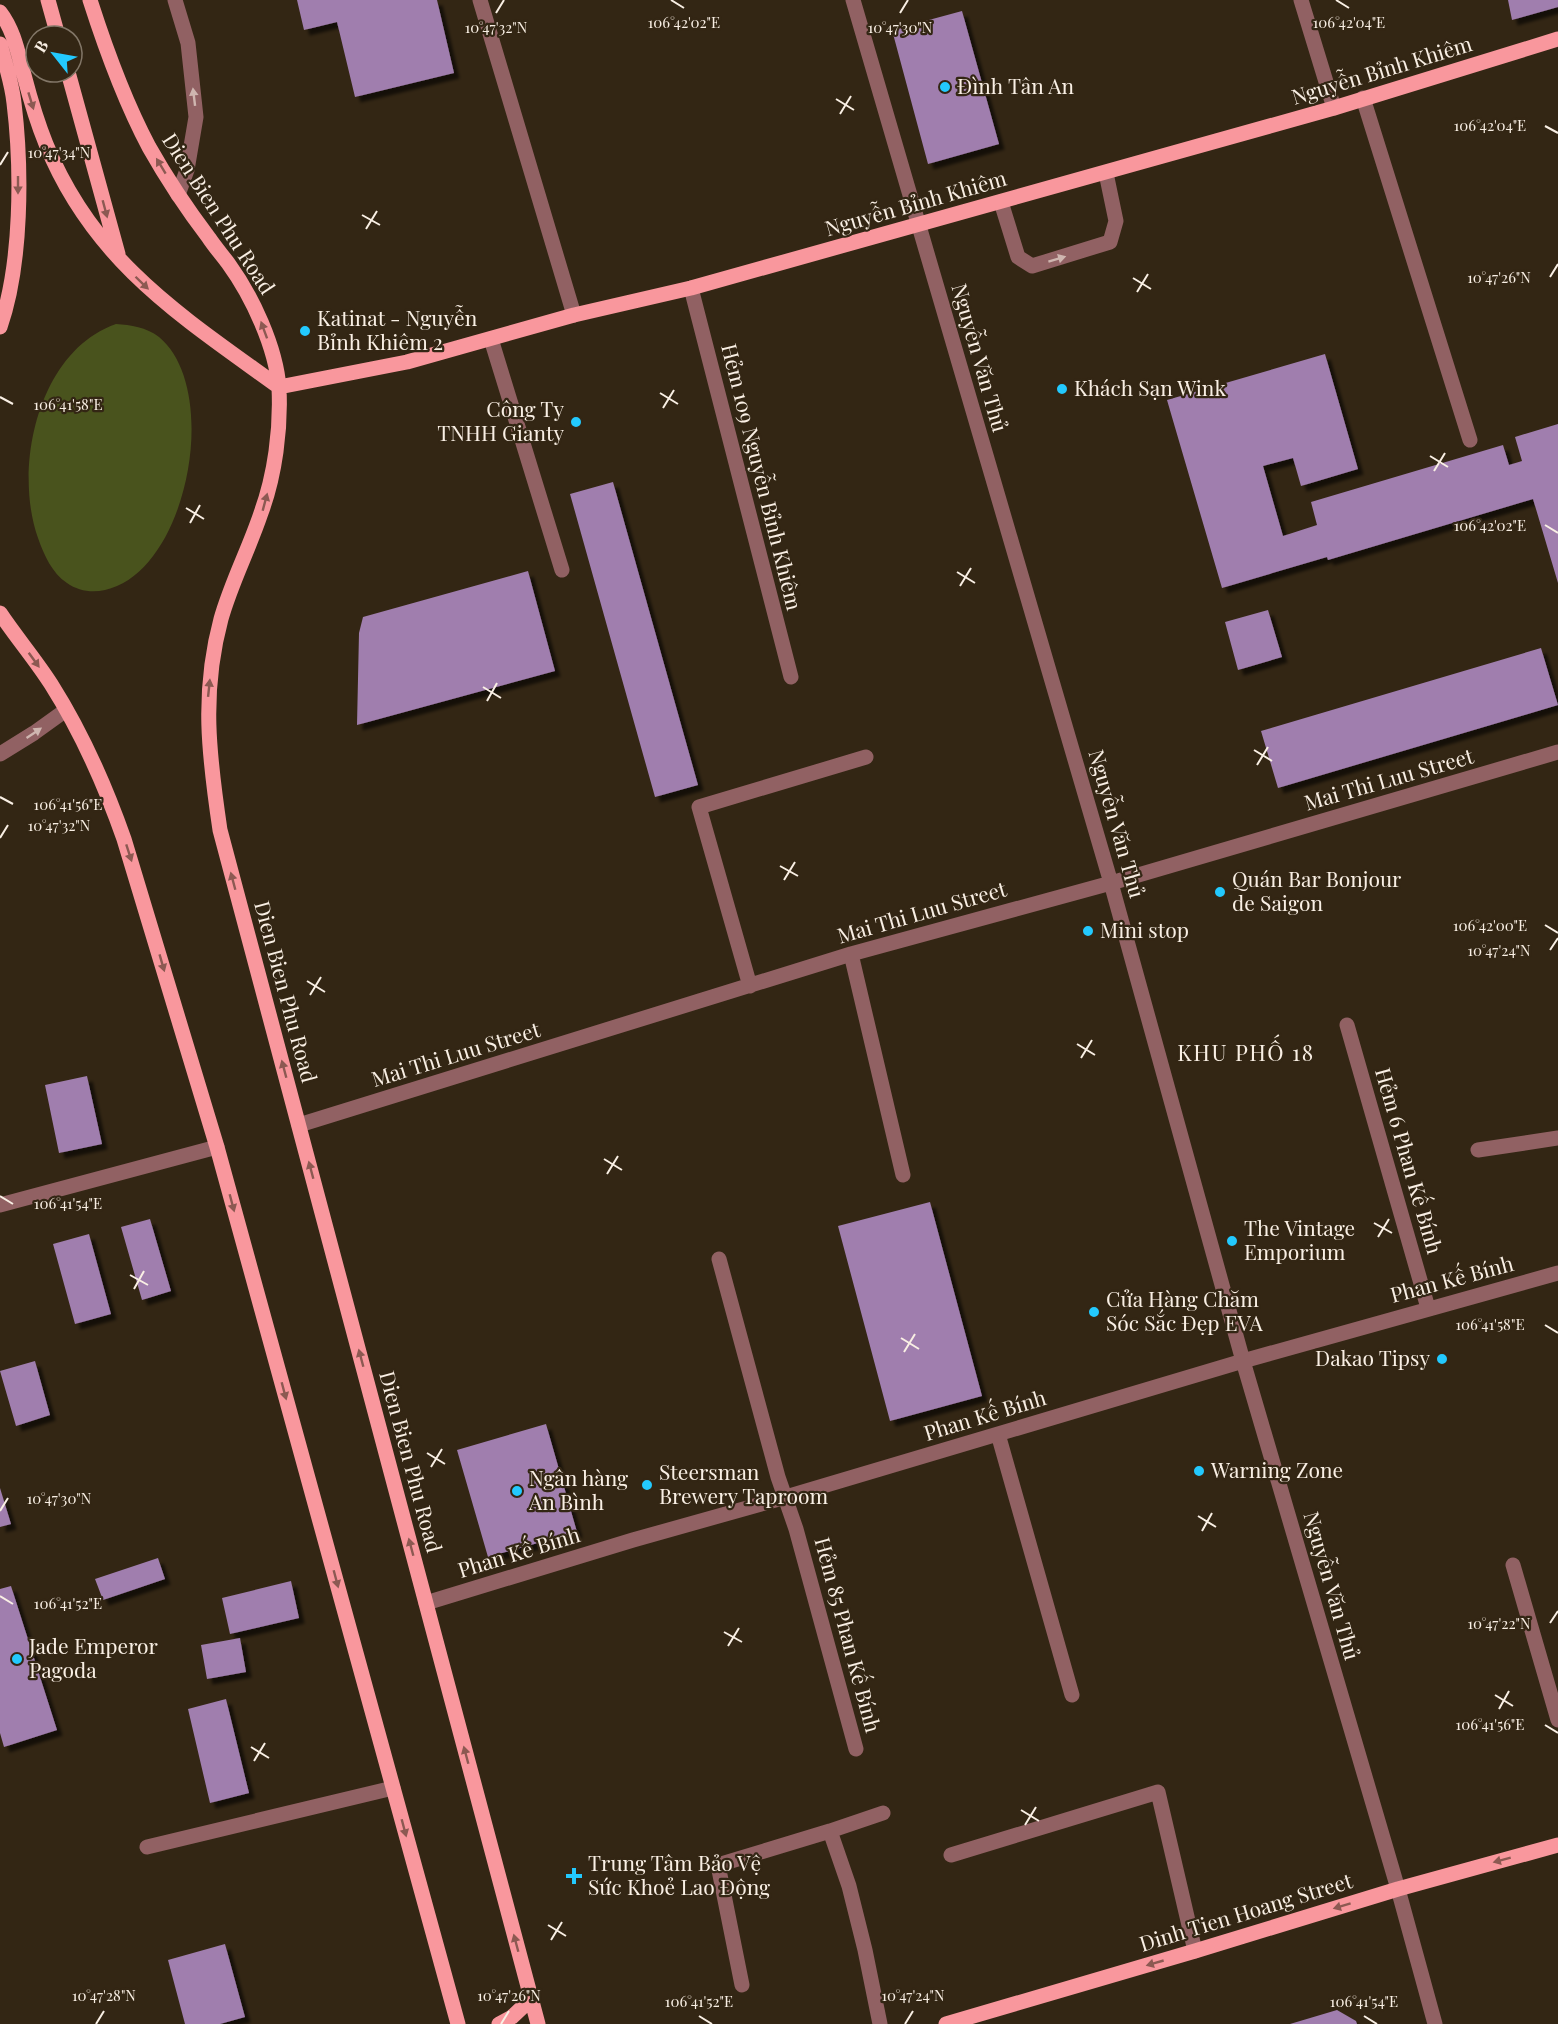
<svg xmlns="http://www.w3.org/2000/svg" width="1558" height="2024" font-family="'Playfair Display',serif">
  <defs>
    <filter id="shadow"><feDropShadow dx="5.5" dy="5.5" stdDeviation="1.5" flood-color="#0009"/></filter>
  </defs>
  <rect width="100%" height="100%" fill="#332614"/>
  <path fill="#49531d" d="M 116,324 C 131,325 146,327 159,337 C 222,389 188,572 105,590 C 92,593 78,591 67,583 C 52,573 44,555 38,538 C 13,468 38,351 116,324 Z"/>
  <path fill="#a07eae" filter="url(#shadow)" d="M 297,0 L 437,0 L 454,73 L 355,97 L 337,22 L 304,30 Z
    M 1508,0 L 1558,0 L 1558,7 L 1512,20 Z
    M 962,11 L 999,144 L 928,164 L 892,30 Z
    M 1325,354 L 1358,469 L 1301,486 L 1293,458 L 1263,466 L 1283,536 L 1317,525 L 1311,502 L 1503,445 L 1509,465 L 1522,461 L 1515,437 L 1558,424 L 1558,583 L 1533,499 L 1328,560 L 1327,557 L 1222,588 L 1167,400 Z
    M 613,482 L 698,785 L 655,797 L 570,494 Z
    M 528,571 L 555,671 L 357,725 L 359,633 L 363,617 Z
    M 1268,610 L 1282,657 L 1238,670 L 1225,622 Z
    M 1541,648 L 1558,705 L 1278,788 L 1261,731 Z
    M 87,1076 L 102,1144 L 59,1153 L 45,1085 Z
    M 930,1202 L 982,1396 L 890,1421 L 838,1226 Z
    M 150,1219 L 171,1291 L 142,1300 L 121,1227 Z
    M 89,1234 L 111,1314 L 75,1324 L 53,1244 Z
    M 35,1361 L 50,1415 L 16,1426 L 0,1371 Z
    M 546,1424 L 577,1532 L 488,1557 L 457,1450 Z
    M 0,1488 L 11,1524 L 0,1527 Z
    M 158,1558 L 165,1579 L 103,1600 L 95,1579 Z
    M 291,1581 L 299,1618 L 230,1634 L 222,1598 Z
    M 11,1586 L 57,1730 L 4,1747 L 0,1733 L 0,1589 Z
    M 240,1638 L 246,1672 L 207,1679 L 201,1645 Z
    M 226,1699 L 249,1793 L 210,1803 L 188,1709 Z
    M 225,1944 L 245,2017 L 220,2024 L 185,2024 L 168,1960 Z
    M 1337,2010 L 1356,2021 L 1357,2024 L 1290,2024 Z"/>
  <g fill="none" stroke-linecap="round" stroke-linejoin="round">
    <path stroke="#916163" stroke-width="15" d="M 175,0 L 188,43 L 196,117 L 187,170 L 178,195
      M 480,0 L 574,315
      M 853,0 L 1111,883 L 1243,1361 L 1398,1889 L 1435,2024
      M 1301,0 L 1334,108
      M 1363,98 L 1470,440
      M 1001,202 L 1018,257 L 1032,266 L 1110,242 L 1116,221 L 1106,173
      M 691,288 L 791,677
      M 491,339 L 562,570
      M 0,754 L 34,733 L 66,710
      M 851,954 L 903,1175
      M 750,986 L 699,807 L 866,757
      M 1347,1025 L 1428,1308
      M 299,1125 L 851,954 L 1111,883 L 1558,752
      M 1478,1150 L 1558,1138
      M 0,1205 L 217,1147
      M 719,1259 L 778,1477 L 796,1529 L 856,1749
      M 998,1434 L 1072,1695
      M 1513,1565 L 1558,1720
      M 426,1603 L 633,1540 L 786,1497 L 1243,1361 L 1558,1273
      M 830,1831 L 883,1813
      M 147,1847 L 393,1788
      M 951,1855 L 1158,1792 L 1195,1951
      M 742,1985 L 718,1865 L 830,1831 L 849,1886 L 865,1950 L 880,2024"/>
    <path stroke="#f9979d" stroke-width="15" d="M 48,0 L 58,36
      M 90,0 C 106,50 124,100 149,147 C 167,179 187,209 209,238 C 215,247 222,255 228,263 C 252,296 276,347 279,388 C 281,429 275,475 261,513 C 249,549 231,583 221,619 C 201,693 209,756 220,830 L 538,2024
      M 0,12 C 14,30 18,53 24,75 C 30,98 37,122 46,144 C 94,262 181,316 279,387
      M 0,44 C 5,63 12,83 14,103 C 22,169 22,264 0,327
      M 68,72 L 118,254
      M 279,387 L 407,362 L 574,315 L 691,288 L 1334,108 L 1558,39
      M 0,613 C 16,637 35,659 51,684 C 82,733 105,785 124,839 L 217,1147 L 458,2024
      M 499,2024 L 512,2017 L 531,1999
      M 946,2024 L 1195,1951 L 1398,1889 L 1558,1845"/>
  </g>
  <defs><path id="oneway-solid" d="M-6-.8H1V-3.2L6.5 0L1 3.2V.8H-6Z" transform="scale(1.5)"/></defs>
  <g fill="#cfb6b0">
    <use href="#oneway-solid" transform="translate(194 97) rotate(-97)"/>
    <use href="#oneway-solid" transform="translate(1057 259) rotate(-17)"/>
    <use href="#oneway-solid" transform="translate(34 733) rotate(-34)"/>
  </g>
  <g fill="#8c5952">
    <use href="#oneway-solid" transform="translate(31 101) rotate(73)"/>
    <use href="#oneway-solid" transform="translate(161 166) rotate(-121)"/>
    <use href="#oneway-solid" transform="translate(18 185) rotate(90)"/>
    <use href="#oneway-solid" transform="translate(105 209) rotate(75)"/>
    <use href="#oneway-solid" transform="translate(142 283) rotate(44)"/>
    <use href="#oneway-solid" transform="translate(264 330) rotate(-110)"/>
    <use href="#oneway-solid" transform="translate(265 502) rotate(-75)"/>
    <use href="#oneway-solid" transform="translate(34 660) rotate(54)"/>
    <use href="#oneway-solid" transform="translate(209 688) rotate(-84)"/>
    <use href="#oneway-solid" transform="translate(129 853) rotate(72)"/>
    <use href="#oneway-solid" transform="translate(233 881) rotate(-105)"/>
    <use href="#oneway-solid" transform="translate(162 963) rotate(74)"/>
    <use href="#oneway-solid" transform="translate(284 1069) rotate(-105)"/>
    <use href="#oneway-solid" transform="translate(311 1170) rotate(-105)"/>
    <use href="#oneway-solid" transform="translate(232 1203) rotate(75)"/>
    <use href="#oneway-solid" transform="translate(361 1358) rotate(-105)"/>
    <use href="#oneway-solid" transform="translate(284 1391) rotate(75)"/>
    <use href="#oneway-solid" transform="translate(411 1547) rotate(-105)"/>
    <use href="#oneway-solid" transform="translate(336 1579) rotate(75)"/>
    <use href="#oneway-solid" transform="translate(466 1755) rotate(-105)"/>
    <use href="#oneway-solid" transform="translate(404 1828) rotate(75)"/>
    <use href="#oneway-solid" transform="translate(1502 1860) rotate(165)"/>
    <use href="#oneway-solid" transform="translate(1342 1906) rotate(163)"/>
    <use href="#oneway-solid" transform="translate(516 1943) rotate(-105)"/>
    <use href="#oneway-solid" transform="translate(1155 1963) rotate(164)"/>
  </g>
  <path fill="none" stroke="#f9efe4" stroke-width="2" d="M 671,0 L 684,8M 1336,0 L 1349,8M 496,13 L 504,0M 900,13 L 908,0M 836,99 L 854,110M 840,114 L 851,96M 1545,126 L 1558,133M 0,165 L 8,152M 362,215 L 380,225M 366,229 L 377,211M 1550,277 L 1558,264M 1133,278 L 1151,289M 1137,292 L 1148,274M 660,393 L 678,404M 0,397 L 13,404M 663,408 L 674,390M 1430,456 L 1448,467M 1434,471 L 1445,453M 186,508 L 204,519M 190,523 L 200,505M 1545,525 L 1558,533M 957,572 L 975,583M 960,586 L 971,568M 483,687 L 501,698M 487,701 L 497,683M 1254,750 L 1272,761M 1257,765 L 1268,747M 0,797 L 13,804M 0,838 L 8,825M 780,866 L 798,876M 784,880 L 795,862M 1545,925 L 1558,933M 1550,950 L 1558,938M 307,981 L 325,992M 310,995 L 321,977M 1077,1044 L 1095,1055M 1081,1058 L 1092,1040M 604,1159 L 622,1170M 607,1174 L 618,1156M 0,1196 L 13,1204M 1374,1223 L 1392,1233M 1378,1237 L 1389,1219M 130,1275 L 148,1285M 134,1289 L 144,1271M 1545,1325 L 1558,1333M 901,1338 L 919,1349M 904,1352 L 915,1334M 427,1453 L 445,1464M 431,1467 L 442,1449M 0,1511 L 8,1498M 1198,1516 L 1216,1527M 1202,1531 L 1212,1513M 0,1596 L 13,1604M 1550,1623 L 1558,1611M 724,1632 L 742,1642M 728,1646 L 739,1628M 1495,1695 L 1513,1706M 1499,1709 L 1509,1691M 1545,1725 L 1558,1733M 251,1747 L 269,1758M 254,1761 L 265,1743M 1021,1810 L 1039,1821M 1025,1825 L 1036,1807M 548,1925 L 566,1936M 551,1940 L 562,1922M 699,2016 L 712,2024M 1364,2016 L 1377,2024M 96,2024 L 104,2011M 501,2024 L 509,2011M 905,2024 L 913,2011"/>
  <g fill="#23c9fe" stroke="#332614" stroke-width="2">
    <circle cx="945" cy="87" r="6"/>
    <circle cx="305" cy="331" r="6"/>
    <circle cx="1062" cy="389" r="6"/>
    <circle cx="576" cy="422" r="6"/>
    <circle cx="1220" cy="892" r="6"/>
    <circle cx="1088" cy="931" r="6"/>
    <circle cx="1232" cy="1241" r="6"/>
    <circle cx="1094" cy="1312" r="6"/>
    <circle cx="1442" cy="1359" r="6"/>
    <circle cx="1199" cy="1471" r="6"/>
    <circle cx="647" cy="1485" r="6"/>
    <circle cx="517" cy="1491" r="6"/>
    <circle cx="17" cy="1659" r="6"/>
    <path d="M571 1867h6v6h6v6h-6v6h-6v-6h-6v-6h6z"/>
  </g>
  <g text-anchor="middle" stroke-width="4.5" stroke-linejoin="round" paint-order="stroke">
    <g font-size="21" fill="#f9efe4" stroke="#332614">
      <text transform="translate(1382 71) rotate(-17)" y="7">Nguyễn Bỉnh Khiêm</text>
      <text transform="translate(916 204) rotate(-16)" y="7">Nguyễn Bỉnh Khiêm</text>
      <text transform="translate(218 214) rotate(57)" y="7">Dien Bien Phu Road</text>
      <text transform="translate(979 358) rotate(74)" y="7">Nguyễn Văn Thủ</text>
      <text transform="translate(761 477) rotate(76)" y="7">Hẻm 109 Nguyễn Bỉnh Khiêm</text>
      <text transform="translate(1389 780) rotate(-16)" y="7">Mai Thi Luu Street</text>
      <text transform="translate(1116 824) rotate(74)" y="7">Nguyễn Văn Thủ</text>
      <text transform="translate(922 913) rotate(-16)" y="7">Mai Thi Luu Street</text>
      <text transform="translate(285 992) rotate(75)" y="7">Dien Bien Phu Road</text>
      <text transform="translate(456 1055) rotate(-17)" y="7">Mai Thi Luu Street</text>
      <text transform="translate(1408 1161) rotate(74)" y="7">Hẻm 6 Phan Kế Bính</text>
      <text transform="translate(1452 1280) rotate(-15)" y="7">Phan Kế Bính</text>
      <text transform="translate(985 1416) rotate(-17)" y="7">Phan Kế Bính</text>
      <text transform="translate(410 1462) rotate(75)" y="7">Dien Bien Phu Road</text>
      <text transform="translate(519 1553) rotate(-17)" y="7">Phan Kế Bính</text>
      <text transform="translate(1331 1586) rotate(74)" y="7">Nguyễn Văn Thủ</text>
      <text transform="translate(847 1635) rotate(75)" y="7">Hẻm 85 Phan Kế Bính</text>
      <text transform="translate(1246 1913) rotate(-17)" y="7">Dinh Tien Hoang Street</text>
    </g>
    <g font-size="21" fill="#f9efe4" stroke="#332614" text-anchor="start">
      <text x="957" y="94">Đình Tân An</text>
      <text x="317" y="326">Katinat - Nguyễn<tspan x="317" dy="24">Bỉnh Khiêm 2</tspan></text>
      <text x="1074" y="396">Khách Sạn Wink</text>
      <text x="564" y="417" text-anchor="end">Công Ty<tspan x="564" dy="24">TNHH Gianty</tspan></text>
      <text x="1232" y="887">Quán Bar Bonjour<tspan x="1232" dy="24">de Saigon</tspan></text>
      <text x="1100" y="938">Mini stop</text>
      <text x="1244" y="1236">The Vintage<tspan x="1244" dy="24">Emporium</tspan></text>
      <text x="1106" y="1307">Cửa Hàng Chăm<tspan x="1106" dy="24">Sóc Sắc Đẹp EVA</tspan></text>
      <text x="1430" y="1366" text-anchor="end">Dakao Tipsy</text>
      <text x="1211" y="1478">Warning Zone</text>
      <text x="659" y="1480">Steersman<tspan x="659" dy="24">Brewery Taproom</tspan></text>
      <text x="529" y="1486">Ngân hàng<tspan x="529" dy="24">An Bình</tspan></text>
      <text x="29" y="1654">Jade Emperor<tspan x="29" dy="24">Pagoda</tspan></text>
      <text x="588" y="1871">Trung Tâm Bảo Vệ<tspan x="588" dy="24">Sức Khoẻ Lao Động</tspan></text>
    </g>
    <g font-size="22" letter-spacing="1.5" fill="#f9efe4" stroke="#332614">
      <text x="1246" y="1061">KHU PHỐ 18</text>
    </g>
  </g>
  <g font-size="15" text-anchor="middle" fill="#f9efe4" stroke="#332614" stroke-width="4.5" stroke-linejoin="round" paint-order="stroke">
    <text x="684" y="28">106°42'02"E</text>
    <text x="1349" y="28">106°42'04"E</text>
    <text x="900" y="33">10°47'30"N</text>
    <text x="496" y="33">10°47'32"N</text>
    <text x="1490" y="131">106°42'04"E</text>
    <text x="59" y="158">10°47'34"N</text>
    <text x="1499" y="283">10°47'26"N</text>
    <text x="68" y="410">106°41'58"E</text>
    <text x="1490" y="531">106°42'02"E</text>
    <text x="68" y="810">106°41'56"E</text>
    <text x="59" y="831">10°47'32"N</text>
    <text x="1490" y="931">106°42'00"E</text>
    <text x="1499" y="956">10°47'24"N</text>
    <text x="68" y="1209">106°41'54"E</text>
    <text x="1490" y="1330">106°41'58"E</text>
    <text x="59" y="1504">10°47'30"N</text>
    <text x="68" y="1609">106°41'52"E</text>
    <text x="1499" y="1629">10°47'22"N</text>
    <text x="1490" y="1730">106°41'56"E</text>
    <text x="104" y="2001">10°47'28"N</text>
    <text x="509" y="2001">10°47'26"N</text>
    <text x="913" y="2001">10°47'24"N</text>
    <text x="699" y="2007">106°41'52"E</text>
    <text x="1364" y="2007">106°41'54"E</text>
  </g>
  <g transform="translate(54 54) rotate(301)"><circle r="28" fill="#332614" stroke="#827667" stroke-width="1.5"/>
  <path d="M0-4.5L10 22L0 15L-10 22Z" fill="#23c9fe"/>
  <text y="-9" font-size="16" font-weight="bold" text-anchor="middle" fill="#f9efe4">B</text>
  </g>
</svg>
